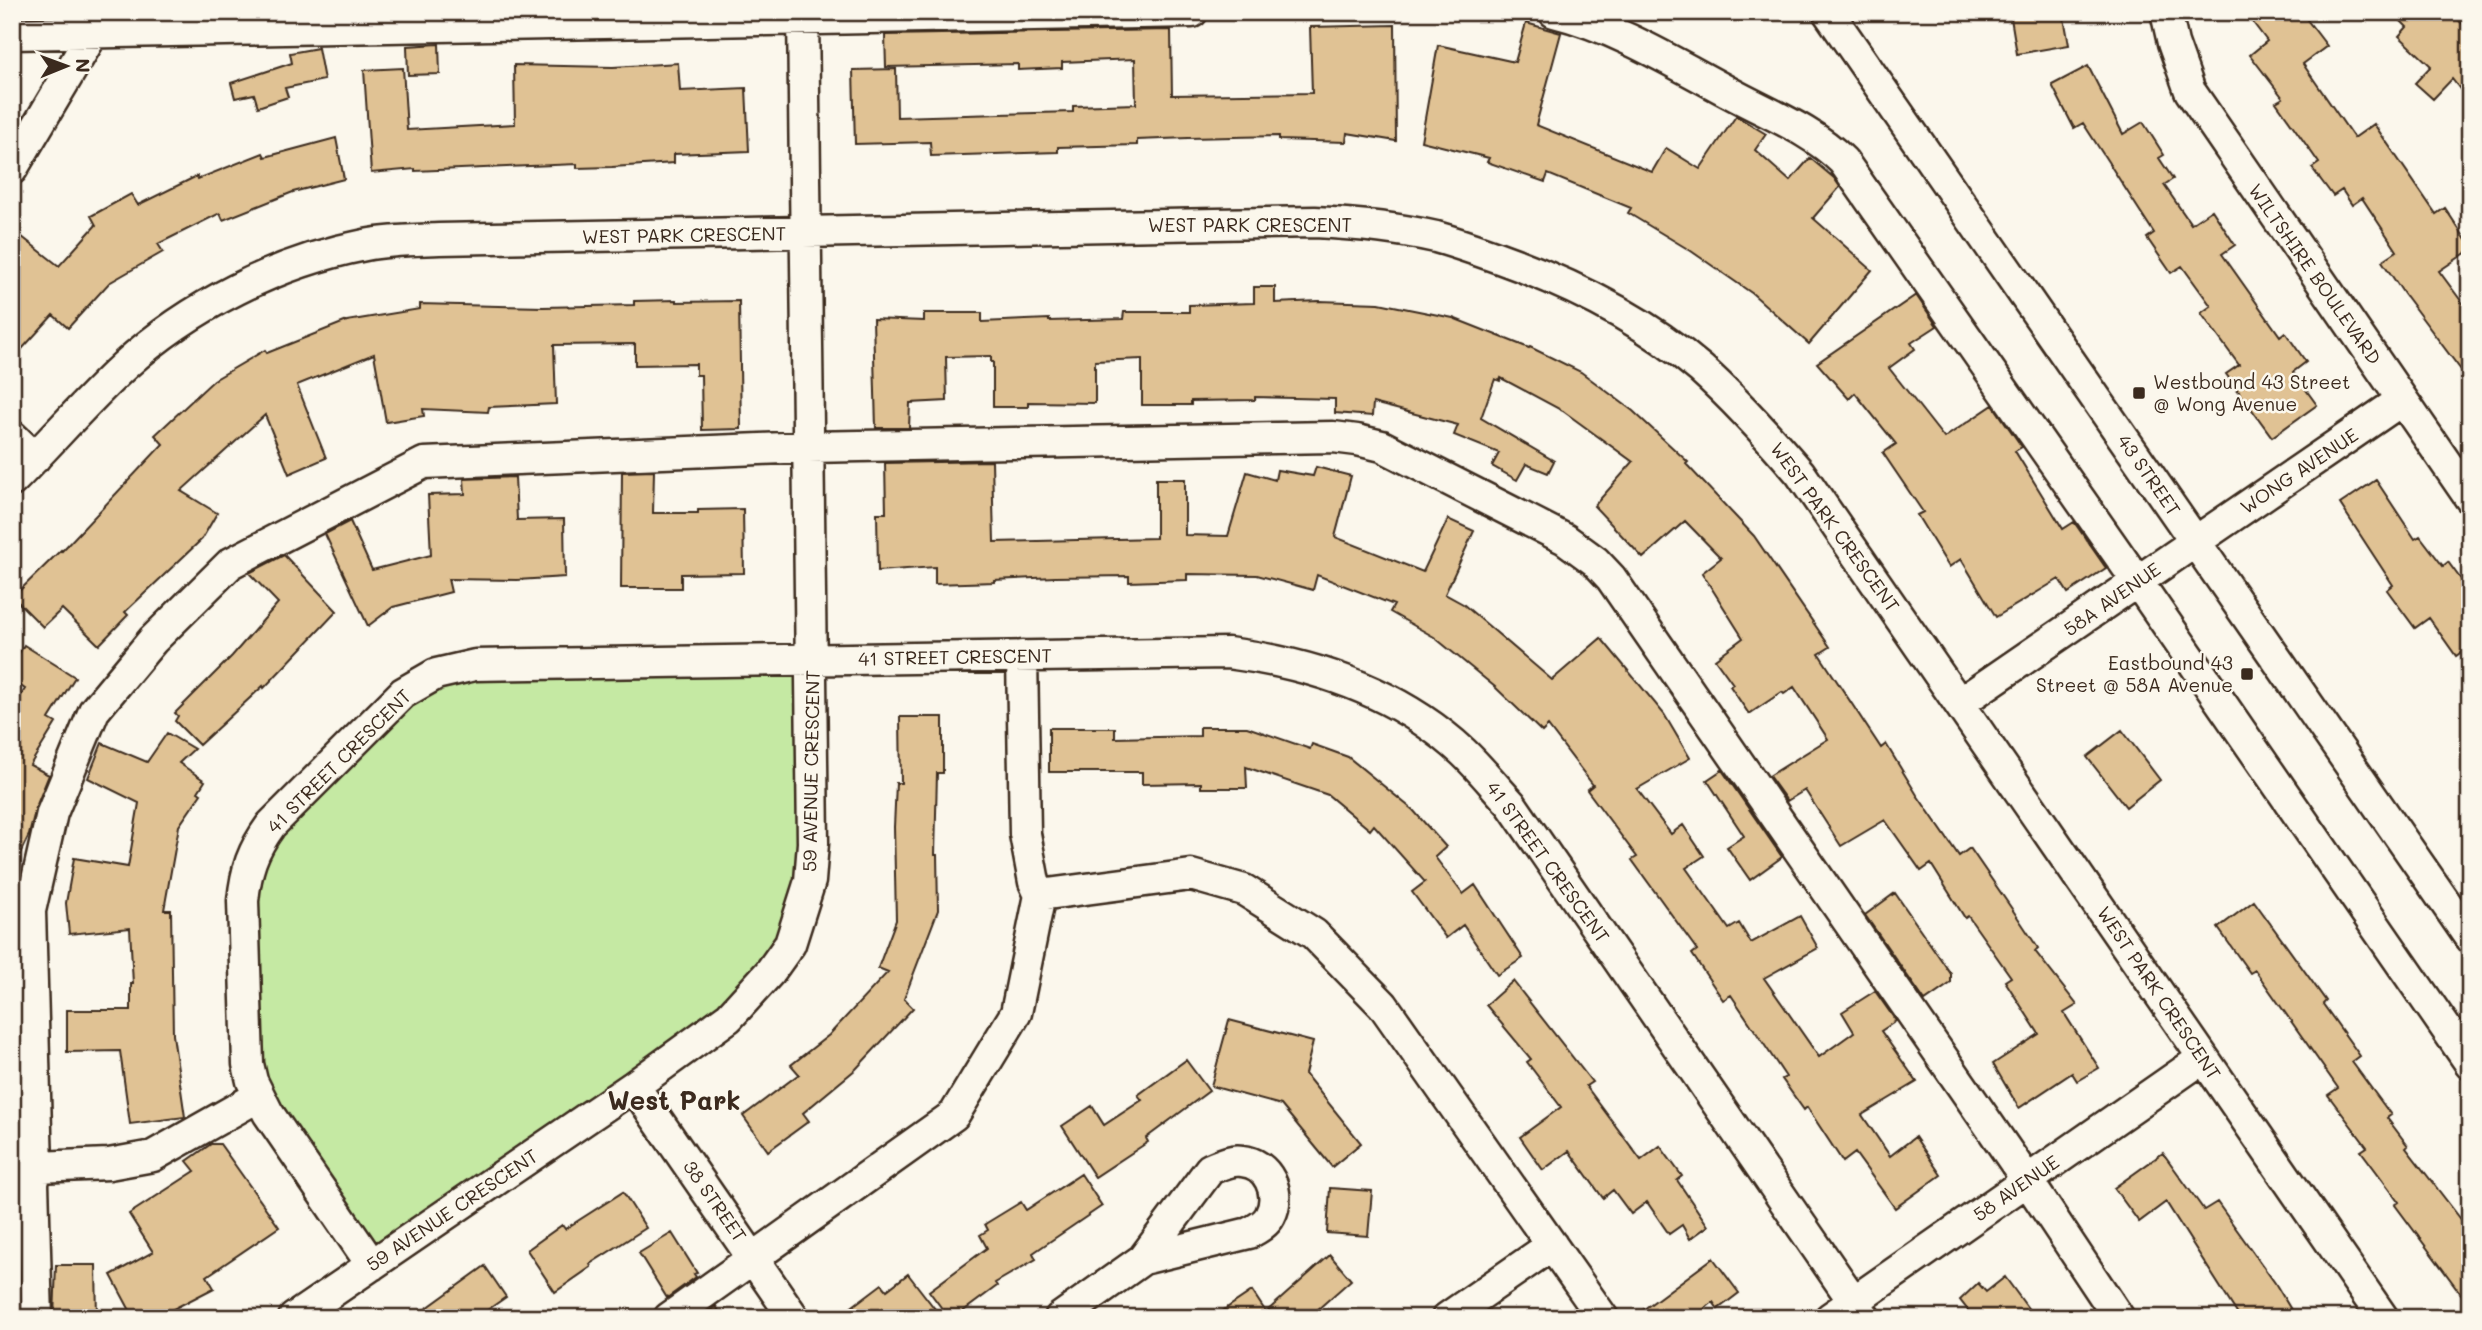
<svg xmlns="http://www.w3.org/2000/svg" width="2482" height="1330" font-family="Mali,sans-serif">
  <rect width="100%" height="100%" fill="#fbf7ec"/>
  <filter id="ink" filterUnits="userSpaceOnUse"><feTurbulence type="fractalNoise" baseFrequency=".0143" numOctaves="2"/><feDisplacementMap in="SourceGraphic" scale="14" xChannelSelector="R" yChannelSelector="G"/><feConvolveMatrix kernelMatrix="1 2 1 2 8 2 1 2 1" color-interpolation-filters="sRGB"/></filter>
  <g filter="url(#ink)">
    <path fill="#c5e9a3" stroke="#808a60" stroke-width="2" d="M 813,659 L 813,843 L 770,972 L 372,1265 L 248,1064 L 250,863 L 421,681 Z"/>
    <path fill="#e0c294" stroke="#3b2a1e" stroke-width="2" d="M 2010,12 L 2063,12 L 2069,45 L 2017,54 Z
      M 2245,12 L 2301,12 L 2327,46 L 2303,64 L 2354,138 L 2374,124 L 2436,214 L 2445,208 L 2470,246 L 2470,250 L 2439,271 L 2470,313 L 2470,382 L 2404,294 L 2382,261 L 2397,251 L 2362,198 L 2352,205 L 2342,190 L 2333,196 L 2312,168 L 2319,163 L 2276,102 L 2283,98 L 2250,55 L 2267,41 Z
      M 2392,12 L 2450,12 L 2470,31 L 2470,102 L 2452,79 L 2433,99 L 2415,83 L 2431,66 L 2399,36 L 2407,27 Z
      M 1526,23 L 1561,33 L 1536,125 L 1652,172 L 1666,148 L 1700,169 L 1736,116 L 1766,134 L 1755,150 L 1790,181 L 1810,158 L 1834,178 L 1840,187 L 1813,218 L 1872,270 L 1809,344 L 1753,294 L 1691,251 L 1628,213 L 1631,208 L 1548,174 L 1545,182 L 1487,162 L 1489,158 L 1421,141 L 1438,45 L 1515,62 Z
      M 1395,25 L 1396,141 L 1347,133 L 1346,142 L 1279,140 L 1279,136 L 1188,138 L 1137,140 L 1137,145 L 1058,147 L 1058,152 L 931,156 L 930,142 L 855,144 L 853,70 L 896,69 L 897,117 L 1073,112 L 1073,106 L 1136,104 L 1135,59 L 1062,62 L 1062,68 L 1018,70 L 1018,64 L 886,67 L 885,35 L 1171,30 L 1172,95 L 1312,93 L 1310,27 Z
      M 439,44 L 440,74 L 408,75 L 407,46 Z
      M 318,48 L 324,80 L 285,88 L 288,97 L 258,107 L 254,94 L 235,98 L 231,83 L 292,63 L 290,53 Z
      M 678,63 L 680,91 L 746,88 L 749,151 L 674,154 L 674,163 L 612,167 L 577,168 L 577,164 L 415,171 L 415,169 L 371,173 L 364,70 L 403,68 L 407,130 L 515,124 L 514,65 L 613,67 Z
      M 2088,66 L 2123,134 L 2143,122 L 2164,155 L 2159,158 L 2173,179 L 2164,185 L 2191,224 L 2212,210 L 2235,245 L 2222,254 L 2280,336 L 2285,332 L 2306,362 L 2293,372 L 2317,405 L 2272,437 L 2226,374 L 2239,365 L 2201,313 L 2211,306 L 2182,266 L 2171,273 L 2147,238 L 2154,233 L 2083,123 L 2074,128 L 2052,85 Z
      M 336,138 L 344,179 L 293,192 L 223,220 L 220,213 L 158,244 L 163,252 L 109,283 L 68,328 L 53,315 L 12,360 L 12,229 L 59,266 L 96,225 L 91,216 L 131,194 L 138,205 L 197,176 L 198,179 L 263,153 L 265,157 Z
      M 1254,287 L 1275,287 L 1275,303 L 1319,301 L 1379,303 L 1453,318 L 1529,348 L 1530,347 L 1581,372 L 1633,411 L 1688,462 L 1686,464 L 1754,536 L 1830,647 L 1819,654 L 1881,748 L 1886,744 L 1917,795 L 1959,856 L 1970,848 L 2012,909 L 2038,948 L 2035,951 L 2077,1005 L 2064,1013 L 2099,1068 L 2077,1081 L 2072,1073 L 2019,1108 L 1993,1064 L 2039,1034 L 2005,981 L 2011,977 L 1968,916 L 1965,918 L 1931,864 L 1921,871 L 1885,820 L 1841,846 L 1805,790 L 1787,801 L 1769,776 L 1828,739 L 1794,687 L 1784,694 L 1782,692 L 1749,714 L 1730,686 L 1733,684 L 1715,659 L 1743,638 L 1702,573 L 1721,558 L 1685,521 L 1643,558 L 1594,506 L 1633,462 L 1563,411 L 1501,378 L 1500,381 L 1495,379 L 1481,418 L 1554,461 L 1548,473 L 1526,464 L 1517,480 L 1492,466 L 1499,453 L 1454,435 L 1458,425 L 1373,403 L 1372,416 L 1335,413 L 1335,399 L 1255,397 L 1255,400 L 1191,401 L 1191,405 L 1142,405 L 1142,359 L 1095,361 L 1095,403 L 1028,402 L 1028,407 L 993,407 L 993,362 L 991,362 L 991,356 L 946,357 L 947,401 L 910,403 L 909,428 L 876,428 L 873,319 L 924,321 L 924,313 L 982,313 L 982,322 L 1049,319 L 1049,321 L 1123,319 L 1124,312 L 1189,312 L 1189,305 L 1254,303 Z
      M 1916,295 L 1937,326 L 1911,343 L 1915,349 L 1889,368 L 1944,438 L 1993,405 L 2022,447 L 2015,451 L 2063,529 L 2074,522 L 2106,568 L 2068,593 L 2059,579 L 1996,617 L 1961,559 L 1949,567 L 1917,515 L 1923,512 L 1883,453 L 1896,444 L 1855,393 L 1849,399 L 1817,363 Z
      M 676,300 L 676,302 L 739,301 L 741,429 L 702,430 L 701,375 L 696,375 L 696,364 L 635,365 L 635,344 L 554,345 L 556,404 L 489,407 L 488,412 L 423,409 L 424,416 L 386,422 L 374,354 L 297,385 L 326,458 L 289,474 L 265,415 L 181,491 L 217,513 L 202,539 L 125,612 L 128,615 L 99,645 L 62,609 L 43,627 L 13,597 L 61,550 L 62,551 L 163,444 L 155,435 L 214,380 L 265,350 L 267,353 L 347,321 L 420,309 L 420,304 L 543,307 L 634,305 L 634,301 Z
      M 992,461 L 994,542 L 1156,538 L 1156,479 L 1185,479 L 1185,535 L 1228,536 L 1247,472 L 1275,480 L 1277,470 L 1313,476 L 1316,467 L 1351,476 L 1335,537 L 1423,572 L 1448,519 L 1474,531 L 1445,594 L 1463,604 L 1552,680 L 1601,638 L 1664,714 L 1690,758 L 1637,789 L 1671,834 L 1683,825 L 1704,856 L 1686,868 L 1729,929 L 1739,923 L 1751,943 L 1800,916 L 1818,948 L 1764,978 L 1819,1057 L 1854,1032 L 1842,1012 L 1875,991 L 1896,1021 L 1881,1031 L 1917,1082 L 1862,1115 L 1890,1156 L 1915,1137 L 1941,1175 L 1895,1208 L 1855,1153 L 1843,1162 L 1807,1107 L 1804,1110 L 1782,1079 L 1786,1077 L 1731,995 L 1723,1000 L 1692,954 L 1697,950 L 1632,860 L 1637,857 L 1587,790 L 1593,785 L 1548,726 L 1542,732 L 1495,687 L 1434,637 L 1390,612 L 1394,605 L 1317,575 L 1313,590 L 1257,575 L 1187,574 L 1187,580 L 1129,582 L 1129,576 L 1055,577 L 994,580 L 994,582 L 935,584 L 935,567 L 878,571 L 877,513 L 886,513 L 885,463 Z
      M 654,471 L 653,513 L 698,513 L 698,510 L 743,509 L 744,573 L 681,574 L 681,588 L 621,588 L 622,472 Z
      M 515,477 L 517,520 L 564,519 L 565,577 L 517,580 L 448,579 L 451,592 L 393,607 L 368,626 L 325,534 L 350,521 L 372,570 L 431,555 L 428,495 L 465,494 L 464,479 Z
      M 2376,480 L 2415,539 L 2420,536 L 2443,566 L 2448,562 L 2468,589 L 2461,595 L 2470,607 L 2470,646 L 2456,656 L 2429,618 L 2415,628 L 2387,590 L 2393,585 L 2340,504 Z
      M 284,555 L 337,611 L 264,688 L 263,686 L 199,745 L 175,721 L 178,716 L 175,713 L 232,656 L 278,603 L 249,573 Z
      M 24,645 L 75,677 L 49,719 L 56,723 L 30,765 L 49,775 L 36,807 L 29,835 L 12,870 L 12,709 L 25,689 L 12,680 L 12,665 Z
      M 900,717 L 943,717 L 943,773 L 937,773 L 935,855 L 937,855 L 938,910 L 904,999 L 913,1008 L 856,1069 L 803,1113 L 809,1121 L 768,1151 L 743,1116 L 799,1074 L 791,1065 L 829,1035 L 888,972 L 878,968 L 896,920 L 894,827 L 896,783 L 901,783 Z
      M 1200,727 L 1247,727 L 1310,749 L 1312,744 L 1348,757 L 1413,810 L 1446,847 L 1435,857 L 1463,894 L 1475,885 L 1523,958 L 1497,975 L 1463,925 L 1446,938 L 1412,892 L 1425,882 L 1374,825 L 1370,830 L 1328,795 L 1246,767 L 1247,788 L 1201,788 L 1201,783 L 1142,784 L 1142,772 L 1049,772 L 1049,728 L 1115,728 L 1115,738 L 1200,736 Z
      M 2122,730 L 2160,780 L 2126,807 L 2087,757 Z
      M 167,733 L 194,749 L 179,763 L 205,781 L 198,792 L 201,794 L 179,826 L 164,910 L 171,910 L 173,1035 L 185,1117 L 130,1124 L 120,1051 L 67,1052 L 67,1010 L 131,1010 L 131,984 L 133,984 L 130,928 L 69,934 L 66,903 L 74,858 L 128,867 L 139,803 L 88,778 L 102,743 L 147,762 Z
      M 1722,770 L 1782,857 L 1750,880 L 1727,847 L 1744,836 L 1707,780 Z
      M 1895,893 L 1951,974 L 1951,983 L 1925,1001 L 1865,915 Z
      M 2254,901 L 2326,1001 L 2323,1004 L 2360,1056 L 2352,1062 L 2391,1115 L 2387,1118 L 2408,1146 L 2406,1148 L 2470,1231 L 2470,1306 L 2395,1205 L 2399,1202 L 2361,1151 L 2367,1147 L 2328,1095 L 2338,1088 L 2255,970 L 2250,973 L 2218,928 Z
      M 1513,981 L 1592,1082 L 1586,1086 L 1641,1160 L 1660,1146 L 1682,1176 L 1677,1180 L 1708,1226 L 1690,1239 L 1682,1225 L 1669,1234 L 1647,1202 L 1631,1214 L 1613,1190 L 1603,1198 L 1569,1151 L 1543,1170 L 1520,1137 L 1561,1107 L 1527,1062 L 1531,1059 L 1486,1005 Z
      M 1229,1020 L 1313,1042 L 1305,1074 L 1361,1143 L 1332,1167 L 1281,1105 L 1211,1086 Z
      M 1186,1060 L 1209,1091 L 1146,1138 L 1148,1142 L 1095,1177 L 1062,1126 L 1092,1106 L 1104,1125 L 1142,1100 L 1138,1095 Z
      M 211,1144 L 220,1144 L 279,1227 L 207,1276 L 214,1288 L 156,1318 L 134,1318 L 111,1275 L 153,1252 L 129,1214 L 195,1171 L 187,1161 Z
      M 2163,1153 L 2204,1210 L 2217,1202 L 2275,1283 L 2296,1318 L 2240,1318 L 2166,1202 L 2139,1222 L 2114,1188 Z
      M 1081,1174 L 1102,1206 L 1033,1253 L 1036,1259 L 995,1283 L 997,1286 L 954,1318 L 949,1318 L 929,1291 L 987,1248 L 980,1235 L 988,1230 L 985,1224 L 1021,1202 L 1026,1210 Z
      M 1330,1188 L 1372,1191 L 1368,1236 L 1327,1233 Z
      M 623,1192 L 646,1228 L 590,1264 L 591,1267 L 555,1292 L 527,1250 L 562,1225 L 565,1229 Z
      M 672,1233 L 697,1273 L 694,1274 L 696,1277 L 667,1298 L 639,1253 Z
      M 1330,1255 L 1351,1280 L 1308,1318 L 1212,1318 L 1252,1291 L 1266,1312 Z
      M 1713,1258 L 1739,1293 L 1718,1309 L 1713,1302 L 1693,1318 L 1632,1318 Z
      M 56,1265 L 96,1265 L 97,1318 L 54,1318 Z
      M 485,1266 L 506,1297 L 476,1318 L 413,1318 Z
      M 908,1274 L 935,1309 L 923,1318 L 837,1318 L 882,1284 L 887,1290 Z
      M 2005,1277 L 2035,1318 L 1974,1318 L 1960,1300 L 1978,1283 L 1986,1292 Z
      M 12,1297 L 19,1297 L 19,1318 L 12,1318 Z
      M 716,1306 L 723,1318 L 700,1318 Z"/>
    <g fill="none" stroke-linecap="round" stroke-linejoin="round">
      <g stroke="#3b2a1e" stroke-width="35">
        <path id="minor" d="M 1554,12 C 1619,28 1679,66 1738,97 C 1774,116 1814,132 1843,161 L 2137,581 L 2470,1063
          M 1828,12 L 2470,938
          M 2166,12 L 2173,43 L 2190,91 L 2470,498
          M 12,34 L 1192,12
          M 12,169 L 93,33
          M 12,436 L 35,458
          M 12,481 C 50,443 85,402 124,366 C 190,306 277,262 365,245 C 389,240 414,240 439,239 L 1315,222 C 1356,224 1396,228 1436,237 C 1458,243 1480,251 1502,259 C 1574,285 1643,319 1701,369 C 1737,401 1769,437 1800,473 L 2383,1318
          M 1960,703 L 2402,400
          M 1040,895 L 1191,875 L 1244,890 L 1314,934 L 1383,1005 L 1603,1318
          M 634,1086 L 794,1318
          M 37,1167 L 109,1164 L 153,1156 L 259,1096
          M 372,1265 L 268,1113 L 252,1081 L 248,1064 L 243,901 C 246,870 252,851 271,825 L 403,693 L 436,674 L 475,665 L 1228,653 C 1314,664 1398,692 1463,752 C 1480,768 1495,787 1511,804 L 1865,1318
          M 37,1318 L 33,1183 L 37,1167 L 30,911 L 52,813 L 94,711 L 153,640 L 231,563 L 424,463 L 809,447 L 1333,437 L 1357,440 L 1382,446 L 1565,539 L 1595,561 L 1611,578 L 2027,1180 L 2119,1318
          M 294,1318 L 634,1086 L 729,1017 L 770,972 L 790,944 L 810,881 L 813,843 L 803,12
          M 669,1318 L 954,1115 L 1016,1013 L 1040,895 L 1034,882 L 1025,834 L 1022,656
          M 1060,1318 L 1143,1259 L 1210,1169 C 1220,1165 1231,1159 1242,1161 C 1268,1163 1282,1193 1270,1216 C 1266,1224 1257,1229 1249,1233 L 1143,1259
          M 1447,1318 L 1552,1245
          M 1830,1318 L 2203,1058"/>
      </g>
      <use href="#minor" stroke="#fbf7ec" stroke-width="30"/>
    </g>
  </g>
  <g fill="#3b2a1e" stroke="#fbf7ec" stroke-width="2.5">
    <rect x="2132" y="386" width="14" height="14" rx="3.5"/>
    <rect x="2240" y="667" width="14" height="14" rx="3.5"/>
  </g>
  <g text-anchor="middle" stroke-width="5" stroke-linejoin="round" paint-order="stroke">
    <g font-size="19" fill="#3b2a1e" stroke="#fbf7ec">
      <text x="1250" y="232">WEST PARK CRESCENT</text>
      <text transform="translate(684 235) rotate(-1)" y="7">WEST PARK CRESCENT</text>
      <text transform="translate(2315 274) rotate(55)" y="7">WILTSHIRE BOULEVARD</text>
      <text transform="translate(2299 471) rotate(-34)" y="7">WONG AVENUE</text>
      <text transform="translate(2149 475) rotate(55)" y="7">43 STREET</text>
      <text transform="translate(1835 527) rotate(54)" y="7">WEST PARK CRESCENT</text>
      <text transform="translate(2112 599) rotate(-35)" y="7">58A AVENUE</text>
      <text transform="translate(955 657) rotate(-1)" y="7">41 STREET CRESCENT</text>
      <text transform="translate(339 761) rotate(-45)" y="7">41 STREET CRESCENT</text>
      <text transform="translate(811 771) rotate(-89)" y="7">59 AVENUE CRESCENT</text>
      <text transform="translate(1548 862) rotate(54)" y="7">41 STREET CRESCENT</text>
      <text transform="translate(2159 993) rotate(56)" y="7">WEST PARK CRESCENT</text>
      <text transform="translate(2016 1188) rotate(-35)" y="7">58 AVENUE</text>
      <text transform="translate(715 1201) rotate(55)" y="7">38 STREET</text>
      <text transform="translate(452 1210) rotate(-34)" y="7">59 AVENUE CRESCENT</text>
    </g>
    <g font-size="19" fill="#3b2a1e" stroke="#fbf7ec" text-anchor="start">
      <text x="2153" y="389">Westbound 43 Street<tspan x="2153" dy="22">@ Wong Avenue</tspan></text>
      <text x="2233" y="670" text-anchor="end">Eastbound 43<tspan x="2233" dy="22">Street @ 58A Avenue</tspan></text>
    </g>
    <g font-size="26" font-weight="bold" fill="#3b2a1e" stroke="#fbf7ec">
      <text x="674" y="1110">West Park</text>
    </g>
  </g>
  <rect width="2482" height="1330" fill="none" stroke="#fbf7ec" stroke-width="42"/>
  <rect x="21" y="21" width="2440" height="1288" fill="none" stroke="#3b2a1e" stroke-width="2.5" filter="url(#ink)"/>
  <g transform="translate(66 66) rotate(89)" stroke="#fbf7ec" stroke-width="5" paint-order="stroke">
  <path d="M0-5L12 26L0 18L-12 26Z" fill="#3b2a1e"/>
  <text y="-10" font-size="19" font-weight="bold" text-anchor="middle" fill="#3b2a1e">N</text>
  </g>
</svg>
